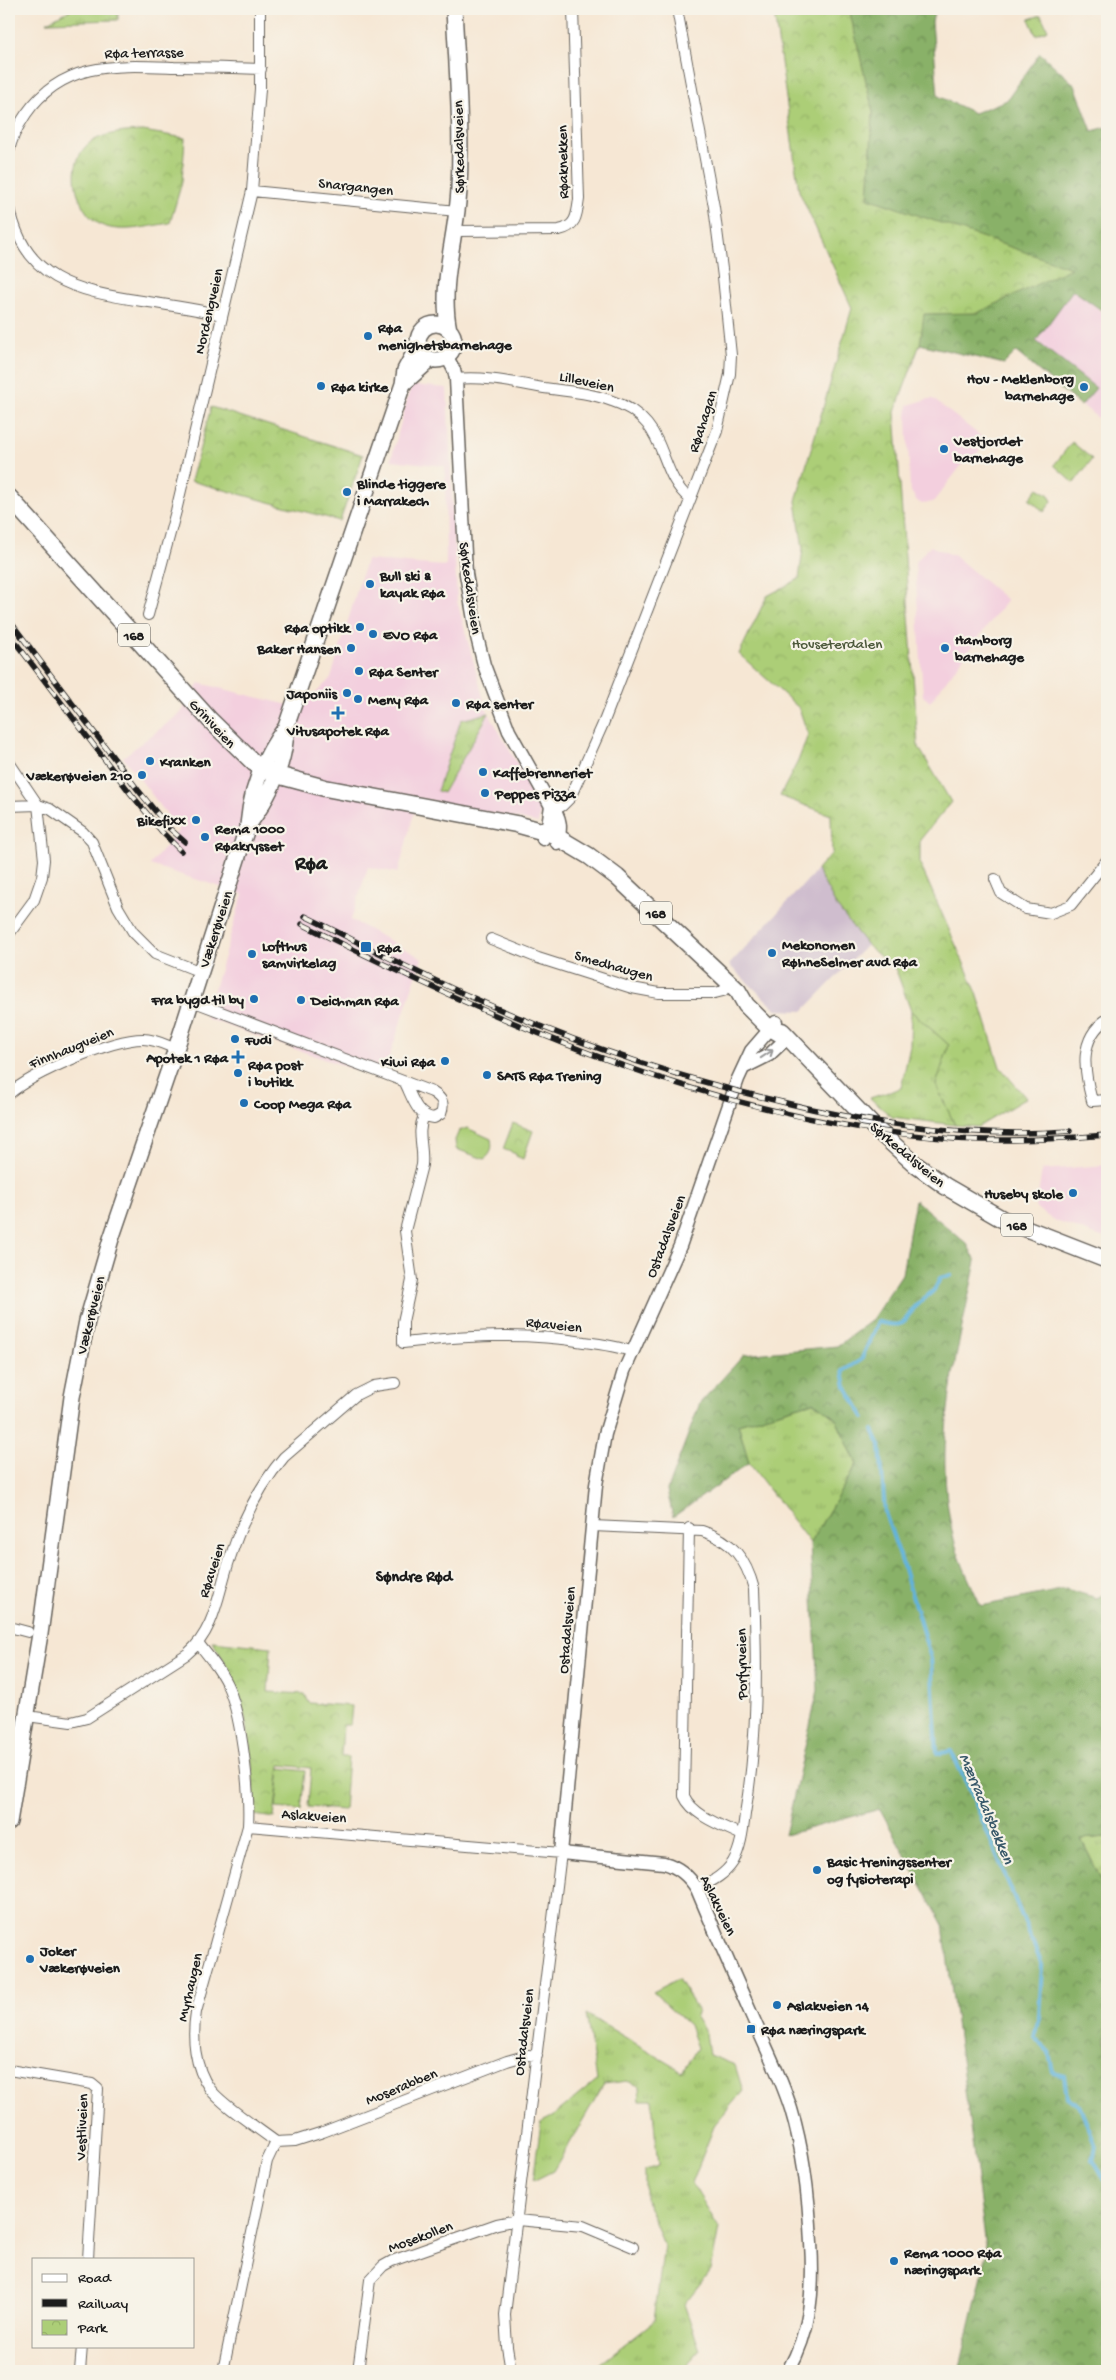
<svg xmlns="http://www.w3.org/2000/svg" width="1116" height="2380" font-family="'Gochi Hand',sans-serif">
  <defs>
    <pattern id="grass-tufts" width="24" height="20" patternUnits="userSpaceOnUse" patternTransform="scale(1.25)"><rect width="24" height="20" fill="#acce77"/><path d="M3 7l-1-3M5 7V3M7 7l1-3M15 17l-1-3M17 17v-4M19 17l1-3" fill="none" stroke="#93b066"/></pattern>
    <pattern id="forest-crowns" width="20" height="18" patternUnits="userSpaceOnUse" patternTransform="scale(1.25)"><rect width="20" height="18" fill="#89b168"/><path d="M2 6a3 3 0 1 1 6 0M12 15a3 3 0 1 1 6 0" fill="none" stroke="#6f8f55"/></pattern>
    <pattern id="park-crowns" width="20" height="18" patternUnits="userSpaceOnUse" patternTransform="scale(1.25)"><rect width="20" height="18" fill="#acce77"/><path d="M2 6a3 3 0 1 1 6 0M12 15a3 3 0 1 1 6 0" fill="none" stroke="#93b066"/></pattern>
  </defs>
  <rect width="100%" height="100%" fill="#f7f3e8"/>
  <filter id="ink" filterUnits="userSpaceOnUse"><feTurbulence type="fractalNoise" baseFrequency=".02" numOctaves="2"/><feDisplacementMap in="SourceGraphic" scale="10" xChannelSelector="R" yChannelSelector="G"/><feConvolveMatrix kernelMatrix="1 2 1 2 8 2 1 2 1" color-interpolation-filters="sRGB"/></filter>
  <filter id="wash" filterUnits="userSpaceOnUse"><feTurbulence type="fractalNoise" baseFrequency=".0096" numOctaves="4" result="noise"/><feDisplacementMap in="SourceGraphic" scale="20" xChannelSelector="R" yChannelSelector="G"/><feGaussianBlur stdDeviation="1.12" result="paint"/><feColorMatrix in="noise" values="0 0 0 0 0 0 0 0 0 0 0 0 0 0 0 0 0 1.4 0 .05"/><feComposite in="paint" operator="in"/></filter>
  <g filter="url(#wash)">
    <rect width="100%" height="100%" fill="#f6e7d4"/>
    <path fill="#f3cfde" d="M 1066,284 L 1107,316 L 1107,426 L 1013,347 Z
      M 411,385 L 447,388 L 457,601 L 486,708 L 541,806 L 538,823 L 418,798 L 398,873 L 368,867 L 351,920 L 422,958 L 382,1079 L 205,1018 L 243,894 L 150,865 L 179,830 L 123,757 L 181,713 L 199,683 L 301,708 L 331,678 L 366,560 L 446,566 L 445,466 L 391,460 Z
      M 929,399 L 933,399 L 987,441 L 975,456 L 961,466 L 933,502 L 922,504 L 917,501 L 910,490 L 907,417 L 908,405 Z
      M 930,546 L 955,556 L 1007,600 L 930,702 L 923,696 L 915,563 Z
      M 1107,1165 L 1107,1239 L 1053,1220 L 1036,1208 L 1042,1170 Z"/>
    <path fill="#cfbdce" d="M 817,870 L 837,907 L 867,945 L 803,1011 L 777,1010 L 729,965 Z"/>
    <path fill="url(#grass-tufts)" stroke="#64754a" d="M 72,9 L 118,9 L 118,20 L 47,22 Z
      M 489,713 L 443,793 L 437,791 L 461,720 Z
      M 911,1011 L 949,1045 L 936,1085 L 955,1125 L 892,1117 L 870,1098 L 901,1088 L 910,1046 Z
      M 813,1402 L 835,1417 L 857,1464 L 810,1543 L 749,1463 L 738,1424 Z
      M 1107,1837 L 1107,1891 L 1081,1839 Z
      M 678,1979 L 697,2009 L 695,2016 L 706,2033 L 709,2055 L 735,2065 L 743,2091 L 715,2124 L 692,2183 L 719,2228 L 711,2270 L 684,2304 L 700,2350 L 681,2371 L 590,2371 L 654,2321 L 664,2245 L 645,2198 L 645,2170 L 658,2166 L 652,2100 L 640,2100 L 639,2086 L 627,2081 L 604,2084 L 553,2171 L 533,2181 L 541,2122 L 553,2116 L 597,2080 L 586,2014 L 682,2071 L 697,2048 L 689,2025 L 653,1992 Z"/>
    <path fill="url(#forest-crowns)" stroke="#526642" d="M 849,9 L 935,9 L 932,22 L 938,96 L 974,113 L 1007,100 L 1040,53 L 1075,85 L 1092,131 L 1107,127 L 1107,314 L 1073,290 L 1036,341 L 1096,388 L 1081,406 L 1016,352 L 1004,364 L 920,344 L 923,314 L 977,313 L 1070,268 L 868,198 L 873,112 Z
      M 915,1200 L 967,1244 L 976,1261 C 957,1354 930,1449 955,1543 C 961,1564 972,1586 981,1606 L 1066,1589 L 1097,1598 L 1107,1592 L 1107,1837 L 1081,1839 L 1107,1891 L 1107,2371 L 959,2371 L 987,2254 L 943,1925 L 880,1809 L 785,1835 L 818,1690 L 810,1543 L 857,1464 L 835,1417 L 813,1402 L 738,1424 L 749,1463 L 673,1517 L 667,1490 L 700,1403 L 744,1355 L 837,1346 L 871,1321 L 902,1274 Z"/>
    <path fill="url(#park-crowns)" stroke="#64754a" d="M 776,9 L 849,9 L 873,112 L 868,198 L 1071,268 L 977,313 L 924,314 L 920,344 L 895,412 L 918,746 L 951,802 L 920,840 L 920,864 L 977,993 L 1000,1067 L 1026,1098 L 978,1127 L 955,1125 L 936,1085 L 949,1045 L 911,1011 L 896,970 L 867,945 L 837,907 L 817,870 L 832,853 L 831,815 L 780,796 L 798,761 L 808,735 L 799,708 L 739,654 L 767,596 L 799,579 L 803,549 L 796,501 L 852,308 L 799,191 L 775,19 Z
      M 1041,15 L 1048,30 L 1036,35 L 1029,19 Z
      M 143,131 L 185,138 L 182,182 L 170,223 C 149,226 121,234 101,225 C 74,211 64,160 91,142 C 107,132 125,132 143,131 Z
      M 211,407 L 363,455 L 340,521 L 191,481 Z
      M 1072,442 L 1092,459 L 1074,483 L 1054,465 Z
      M 1038,488 L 1048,494 L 1052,501 L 1044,512 L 1029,499 Z
      M 513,1123 L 533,1131 L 523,1159 L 516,1156 L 516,1154 L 503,1149 Z
      M 212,1641 L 271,1647 L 268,1692 L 305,1694 L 309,1703 L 352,1706 L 350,1725 L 343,1725 L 341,1757 L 348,1757 L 344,1810 L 308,1807 L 311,1768 L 280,1765 L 274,1818 L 254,1815 C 254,1773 250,1726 236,1685 C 231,1670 220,1655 212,1641 Z"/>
    <path fill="#acce77" stroke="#64754a" d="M 467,1128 L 491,1139 C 493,1148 491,1155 484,1159 L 456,1149 L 455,1140 L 459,1131 Z
      M 280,1768 L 305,1771 L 301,1810 L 276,1808 Z"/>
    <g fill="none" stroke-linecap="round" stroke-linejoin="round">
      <path stroke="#61b3dc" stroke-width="4" d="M 864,1417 L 846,1387 L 843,1371 L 861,1360 L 878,1322 C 912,1330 900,1319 920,1302 C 932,1291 933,1295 940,1278 L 951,1275
        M 873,1430 L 880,1445 L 885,1513 L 901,1559 L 931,1659 L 937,1754 L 951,1751 L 972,1795 L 1042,1965 L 1039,2017 L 1034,2037 L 1049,2052 L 1053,2072 L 1064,2075 L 1067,2097 L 1079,2105 L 1096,2146 L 1093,2160 L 1107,2184"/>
    </g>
  </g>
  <g filter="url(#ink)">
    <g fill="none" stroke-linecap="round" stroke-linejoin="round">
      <g stroke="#68635c" stroke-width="12">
        <path id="minor" d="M 9,152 C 11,138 18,126 26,114 C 63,61 116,65 174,67 C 203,67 232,68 261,69
          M 252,191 L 457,211
          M 9,203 C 22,280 76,291 142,301 C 169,305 195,309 222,315
          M 455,231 L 559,230 C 576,227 577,215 579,199 L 573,9
          M 456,379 C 485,376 515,383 544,388 C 567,391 590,393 612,401 C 625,405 638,413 647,424 C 666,447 665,479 690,499
          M 148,615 L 176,511 L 252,191 L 260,89 L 260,9
          M 9,762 L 38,805 L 44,860 L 42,877 L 34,900 L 9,934
          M 9,806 L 38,805 L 50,809 L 83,832 L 92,842 L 118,907 L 133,932 L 155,954 L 201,972
          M 550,811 L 562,806 L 570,798 L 603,724 L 717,431 L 730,374 L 731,355 L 723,277 L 714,207 L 677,9
          M 995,879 L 1001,893 L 1026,909 L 1051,913 L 1071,905 L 1107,860
          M 491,939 L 538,958 L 632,988 L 659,993 L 715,993 L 723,991 L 730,983
          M 192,1001 L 432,1092 C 442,1098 445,1103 441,1114 L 434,1118 C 416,1116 412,1096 405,1083
          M 1107,1019 C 1078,1039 1084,1071 1092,1101 L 1107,1100
          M 9,1094 C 33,1073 111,1039 143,1039 C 155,1039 166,1045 176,1049
          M 424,1115 C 416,1135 424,1145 422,1165 L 405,1231 L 412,1280 L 403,1322 L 403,1343 C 464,1336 523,1332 584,1342 C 601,1344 617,1346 633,1352
          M 593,1526 L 702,1531 C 732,1540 746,1559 754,1589 C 757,1664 758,1739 745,1814 C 743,1830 741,1848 733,1862 C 724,1876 710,1882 697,1889
          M 689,1528 L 684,1796 C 693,1816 723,1826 742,1835
          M 9,1627 L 28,1632
          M 199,1644 C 210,1658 222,1672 229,1689 C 242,1720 250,1793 248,1826 L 196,2012 C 192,2037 194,2067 210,2089 C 221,2104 259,2129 276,2142
          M 27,1716 L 71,1722 L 87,1718 L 187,1654 C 216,1630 218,1592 230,1558 C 242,1521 259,1486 284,1457 L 356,1395 L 374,1386 L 395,1383
          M 248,1826 L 561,1853 L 505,2315 L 507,2347 L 511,2371
          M 9,2070 L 92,2084 L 98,2089 L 88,2259
          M 276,2142 L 295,2141 L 323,2132 L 507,2061 L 528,2055 L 537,2056
          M 80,2371 L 82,2346
          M 223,2371 L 267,2161 L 276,2142
          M 358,2371 L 370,2280 L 383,2266 L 392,2261 L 497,2224 L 517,2220 L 583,2226 L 633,2247"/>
      </g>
      <g stroke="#68635c" stroke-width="15">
        <path id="tertiary" d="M 447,357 L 454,370 L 456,379 L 466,574 L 477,637 L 484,665 L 509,731 L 551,806 C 561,817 562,828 557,843
          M 543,839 L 548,825 L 551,806
          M 776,1022 L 751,1051 L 738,1079 L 680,1246 L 624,1371 L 605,1434 L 596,1485 L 561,1853 L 664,1863 C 679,1867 689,1876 697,1889 C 715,1932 734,1975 753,2018 C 766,2048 781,2077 791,2109 C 804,2152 809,2198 811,2243 C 814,2289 811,2331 788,2371
          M 745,1067 L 769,1055 L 787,1038"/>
      </g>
      <g stroke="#68635c" stroke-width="18">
        <path id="secondary" d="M418 342a18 18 0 1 1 36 0a18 18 0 1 1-36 0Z
          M 449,330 C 439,283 457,236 459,189 C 462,129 457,68 454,9
          M 403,384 L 431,359
          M 249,824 C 270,795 286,763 286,727
          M 9,1822 L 40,1634 L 72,1397 L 87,1321 L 111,1239 L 176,1049 L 248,825 C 251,789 264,756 286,727 L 403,384 L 405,370 L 419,344"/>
      </g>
      <g stroke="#68635c" stroke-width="19">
        <path id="primary" d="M 9,497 L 210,720 L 254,763 L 277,775 L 325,788 L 516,824 L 552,834 L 589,856 L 617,877 L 718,972 L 738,991 L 746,1005 L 767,1026 L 787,1038
          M 782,1031 L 874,1127 L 916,1165 L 945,1186 L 1002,1219 L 1107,1260"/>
      </g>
      <use href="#minor" stroke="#fff" stroke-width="10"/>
      <use href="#tertiary" stroke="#fff" stroke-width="12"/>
      <use href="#secondary" stroke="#fff" stroke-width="15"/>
      <use href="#primary" stroke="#fff" stroke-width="16"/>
      <g stroke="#1c1c1c" stroke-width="5.5">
        <path id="rail" d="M 9,620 L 138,790 L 169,828 L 185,842
          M 9,634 L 131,794 L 163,833 L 181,851
          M 305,916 C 360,943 413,971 469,996 C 569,1041 674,1077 782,1102 C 875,1125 974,1138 1070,1131
          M 302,924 C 508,1027 721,1122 955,1139 C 1006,1142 1056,1139 1107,1135"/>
      </g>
      <use href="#rail" stroke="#f7f3e8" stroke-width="4" stroke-dasharray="11" stroke-linecap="butt"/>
    </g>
    <defs><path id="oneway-shaft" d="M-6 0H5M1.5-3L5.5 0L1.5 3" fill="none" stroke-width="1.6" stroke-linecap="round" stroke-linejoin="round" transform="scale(1.25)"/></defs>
    <use stroke="#999" href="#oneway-shaft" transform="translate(767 1054) rotate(-34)"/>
  </g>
  <g fill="#1f6fb2" stroke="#f7f3e8" stroke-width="2">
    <circle cx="368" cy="336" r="5"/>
    <circle cx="321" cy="386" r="5"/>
    <circle cx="1084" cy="387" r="5"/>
    <circle cx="944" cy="449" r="5"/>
    <circle cx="347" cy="492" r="5"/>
    <circle cx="370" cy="584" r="5"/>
    <circle cx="360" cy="627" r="5"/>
    <circle cx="373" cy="634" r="5"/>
    <circle cx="351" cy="648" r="5"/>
    <circle cx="945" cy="648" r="5"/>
    <circle cx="359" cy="671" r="5"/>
    <circle cx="347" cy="693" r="5"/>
    <circle cx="358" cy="699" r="5"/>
    <circle cx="456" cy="703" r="5"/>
    <path d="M335.5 705.5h5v5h5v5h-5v5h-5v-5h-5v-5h5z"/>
    <circle cx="150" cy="761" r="5"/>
    <circle cx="483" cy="772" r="5"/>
    <circle cx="142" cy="775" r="5"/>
    <circle cx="485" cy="793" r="5"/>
    <circle cx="196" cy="820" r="5"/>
    <circle cx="205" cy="837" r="5"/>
    <rect x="360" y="941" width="12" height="12" rx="2.5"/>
    <circle cx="772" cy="953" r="5"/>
    <circle cx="252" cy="954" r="5"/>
    <circle cx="254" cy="999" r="5"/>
    <circle cx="301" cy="1000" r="5"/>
    <circle cx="235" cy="1039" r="5"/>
    <path d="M235.5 1049.5h5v5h5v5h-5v5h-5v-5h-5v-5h5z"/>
    <circle cx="445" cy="1061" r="5"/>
    <circle cx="238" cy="1073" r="5"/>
    <circle cx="487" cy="1075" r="5"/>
    <circle cx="244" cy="1103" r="5"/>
    <circle cx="1073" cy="1193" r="5"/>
    <circle cx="817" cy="1870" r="5"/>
    <circle cx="30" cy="1959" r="5"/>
    <circle cx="777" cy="2005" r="5"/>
    <rect x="746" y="2024" width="10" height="10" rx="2.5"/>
    <circle cx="894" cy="2261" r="5"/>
  </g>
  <g text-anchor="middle" stroke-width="4.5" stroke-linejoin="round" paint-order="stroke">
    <g fill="#f7f3e8" stroke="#5e5c59" stroke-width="1">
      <rect x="118" y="623.5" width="32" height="23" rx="4"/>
      <rect x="640" y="901.5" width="32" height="23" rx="4"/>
      <rect x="1001" y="1213.5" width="32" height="23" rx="4"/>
    </g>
    <g font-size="14" font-weight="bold" fill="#1c1c1c">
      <text x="134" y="640">168</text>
      <text x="656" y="918">168</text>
      <text x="1017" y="1230">168</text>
    </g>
    <g font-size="15" fill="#1c1c1c" stroke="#f7f3e8">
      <text transform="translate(144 52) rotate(-1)" y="5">Røa terrasse</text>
      <text transform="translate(458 147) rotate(-91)" y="5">Sørkedalsveien</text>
      <text transform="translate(562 162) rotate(-91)" y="5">Røaknekken</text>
      <text transform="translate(356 186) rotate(6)" y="5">Snargangen</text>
      <text transform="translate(208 311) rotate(-77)" y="5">Nordengveien</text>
      <text transform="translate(587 381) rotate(12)" y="5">Lilleveien</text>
      <text transform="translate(702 421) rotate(-72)" y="5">Røahagan</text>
      <text transform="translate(471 588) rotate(82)" y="5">Sørkedalsveien</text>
      <text transform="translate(213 723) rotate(47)" y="5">Griniveien</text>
      <text transform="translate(215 929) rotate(-72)" y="5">Vækerøveien</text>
      <text transform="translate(614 965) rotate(16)" y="5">Smedhaugen</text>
      <text transform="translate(71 1047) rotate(-22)" y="5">Finnhaugveien</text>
      <text transform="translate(908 1154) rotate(40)" y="5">Sørkedalsveien</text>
      <text transform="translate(665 1236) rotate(-69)" y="5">Ostadalsveien</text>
      <text transform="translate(90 1315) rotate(-76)" y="5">Vækerøveien</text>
      <text transform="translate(554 1324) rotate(6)" y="5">Røaveien</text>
      <text transform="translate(211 1570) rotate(-72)" y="5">Røaveien</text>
      <text transform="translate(566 1630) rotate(-85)" y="5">Ostadalsveien</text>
      <text transform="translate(741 1664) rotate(-91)" y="5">Porfyrveien</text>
      <text transform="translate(314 1815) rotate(4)" y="5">Aslakveien</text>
      <text transform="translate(719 1905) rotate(64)" y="5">Aslakveien</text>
      <text transform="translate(189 1987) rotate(-77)" y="5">Myrhaugen</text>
      <text transform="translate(523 2032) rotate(-83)" y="5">Ostadalsveien</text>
      <text transform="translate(401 2086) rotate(-22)" y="5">Moserabben</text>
      <text transform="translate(81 2127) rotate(-88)" y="5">Vestliveien</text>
      <text transform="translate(420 2236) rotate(-20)" y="5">Mosekollen</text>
    </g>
    <g font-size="15" font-weight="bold" fill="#1c1c1c" stroke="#f7f3e8" text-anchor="start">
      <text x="378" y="332">Røa<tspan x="378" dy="17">menighetsbarnehage</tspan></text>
      <text x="1074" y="383" text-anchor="end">Hov - Meklenborg<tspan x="1074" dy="17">barnehage</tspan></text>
      <text x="331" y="391">Røa kirke</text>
      <text x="954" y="445">Vestjordet<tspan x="954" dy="17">barnehage</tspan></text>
      <text x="357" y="488">Blinde tiggere<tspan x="357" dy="17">i Marrakech</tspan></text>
      <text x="380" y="580">Bull ski &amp;<tspan x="380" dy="17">kayak Røa</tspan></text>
      <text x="350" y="632" text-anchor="end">Røa optikk</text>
      <text x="383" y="639">EVO Røa</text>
      <text x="955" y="644">Hamborg<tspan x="955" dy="17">barnehage</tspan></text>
      <text x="341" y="653" text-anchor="end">Baker Hansen</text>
      <text x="369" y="676">Røa Senter</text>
      <text x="337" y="698" text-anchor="end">Japoniis</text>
      <text x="368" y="704">Meny Røa</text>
      <text x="466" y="708">Røa senter</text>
      <text x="338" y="735" text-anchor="middle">Vitusapotek Røa</text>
      <text x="160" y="766">Kranken</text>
      <text x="493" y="777">Kaffebrenneriet</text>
      <text x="132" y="780" text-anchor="end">Vækerøveien 210</text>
      <text x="495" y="798">Peppes Pizza</text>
      <text x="186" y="825" text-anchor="end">Bikefixx</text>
      <text x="215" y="833">Rema 1000<tspan x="215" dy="17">Røakrysset</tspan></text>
      <text x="782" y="949">Mekonomen<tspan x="782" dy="17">RøhneSelmer avd Røa</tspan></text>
      <text x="262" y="950">Lofthus<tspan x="262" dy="17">samvirkelag</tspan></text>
      <text x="377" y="952">Røa</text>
      <text x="244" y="1004" text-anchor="end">Fra bygd til by</text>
      <text x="311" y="1005">Deichman Røa</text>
      <text x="245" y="1044">Fudi</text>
      <text x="228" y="1062" text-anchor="end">Apotek 1 Røa</text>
      <text x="435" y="1066" text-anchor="end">Kiwi Røa</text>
      <text x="248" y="1069">Røa post<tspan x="248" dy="17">i butikk</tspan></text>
      <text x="497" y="1080">SATS Røa Trening</text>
      <text x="254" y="1108">Coop Mega Røa</text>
      <text x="1063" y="1198" text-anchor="end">Huseby skole</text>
      <text x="827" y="1866">Basic treningssenter<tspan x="827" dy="17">og fysioterapi</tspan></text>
      <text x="40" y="1955">Joker<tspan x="40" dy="17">Vækerøveien</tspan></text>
      <text x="787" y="2010">Aslakveien 14</text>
      <text x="761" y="2034">Røa næringspark</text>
      <text x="904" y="2257">Rema 1000 Røa<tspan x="904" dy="17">næringspark</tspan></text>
    </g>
    <g font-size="15" fill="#4e5a3c" stroke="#f7f3e8">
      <text x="837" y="648">Hovseterdalen</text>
    </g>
    <g font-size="16" font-weight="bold" fill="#1c1c1c" stroke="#f7f3e8">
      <text x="414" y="1581">Søndre Rød</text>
    </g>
    <g font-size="16" font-style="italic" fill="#385869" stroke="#f7f3e8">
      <text transform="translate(988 1808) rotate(67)" y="6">Mærradalsbekken</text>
    </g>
    <g font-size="20" font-weight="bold" fill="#1c1c1c" stroke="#f7f3e8">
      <text x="311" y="869">Røa</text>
    </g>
  </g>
  <rect width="1116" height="2380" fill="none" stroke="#f7f3e8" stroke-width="30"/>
  <rect x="32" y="2258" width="162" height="90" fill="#f7f3e8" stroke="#9f9d96"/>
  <rect x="42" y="2274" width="25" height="8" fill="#ffffff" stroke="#9f9d96"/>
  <text x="78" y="2282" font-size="15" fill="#1c1c1c">Road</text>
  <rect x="42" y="2299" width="25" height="8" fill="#1c1c1c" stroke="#9f9d96"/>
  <text x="78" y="2308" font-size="15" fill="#1c1c1c">Railway</text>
  <rect x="42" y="2320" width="25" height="15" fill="url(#park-crowns)" stroke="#9f9d96"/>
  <text x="78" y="2332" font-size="15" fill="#1c1c1c">Park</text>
</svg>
